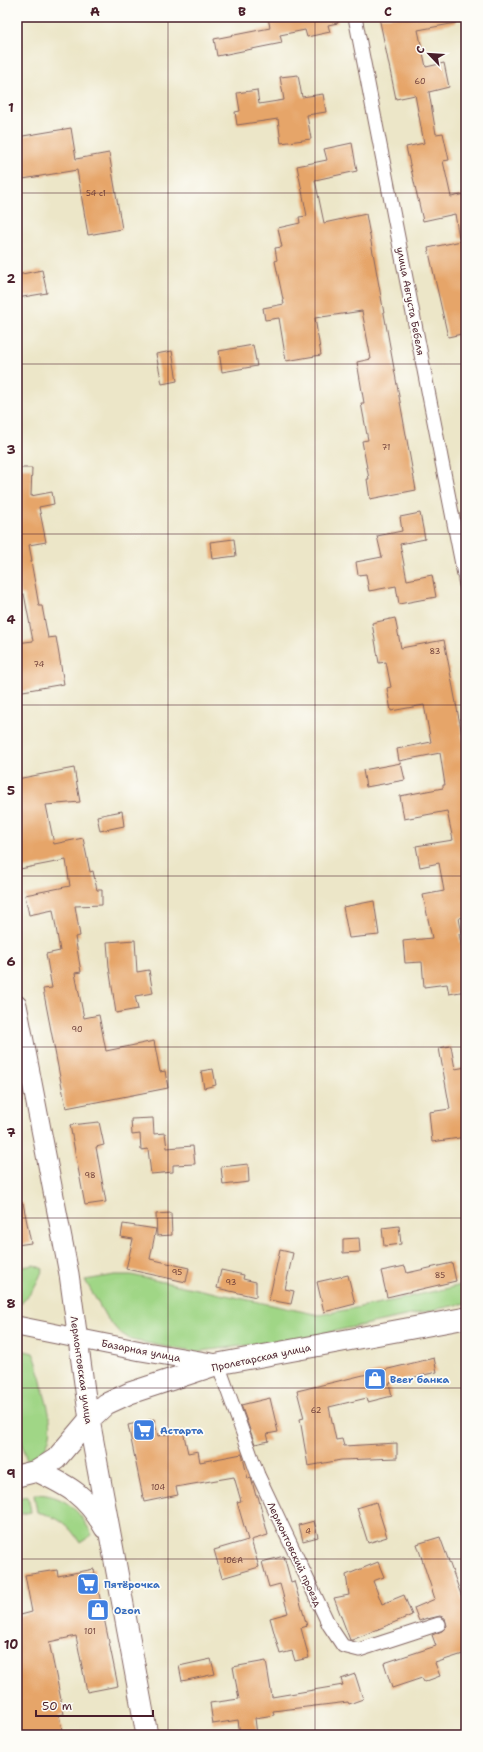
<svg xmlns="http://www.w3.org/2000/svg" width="483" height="1752" font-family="'Shantell Sans',sans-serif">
  <rect width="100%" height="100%" fill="#fdfcf7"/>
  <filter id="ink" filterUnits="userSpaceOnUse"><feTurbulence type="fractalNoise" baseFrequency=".025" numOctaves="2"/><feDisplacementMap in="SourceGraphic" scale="8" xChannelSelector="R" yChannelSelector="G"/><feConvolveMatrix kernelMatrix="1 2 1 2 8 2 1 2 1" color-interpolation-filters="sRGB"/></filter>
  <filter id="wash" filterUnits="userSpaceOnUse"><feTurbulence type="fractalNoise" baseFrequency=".012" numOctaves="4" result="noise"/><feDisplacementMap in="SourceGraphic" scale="16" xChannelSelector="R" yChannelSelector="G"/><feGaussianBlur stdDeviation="0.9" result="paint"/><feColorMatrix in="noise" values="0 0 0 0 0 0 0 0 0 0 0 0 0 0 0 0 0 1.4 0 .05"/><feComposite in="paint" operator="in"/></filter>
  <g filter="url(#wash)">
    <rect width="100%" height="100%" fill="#ece6c8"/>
    <path fill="#a0d686" stroke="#757a58" d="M 34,1265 L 43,1269 C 37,1283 31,1297 17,1306 L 17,1268 Z
      M 115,1275 L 131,1275 L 319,1315 L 396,1300 L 466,1284 L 466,1303 L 321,1334 L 314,1337 L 193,1352 L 131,1340 L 118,1331 L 106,1317 L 85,1280 Z
      M 17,1349 L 33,1353 C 38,1363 40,1375 42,1386 C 50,1415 62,1446 27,1462 L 17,1421 Z
      M 34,1494 C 64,1494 80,1510 92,1535 L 80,1543 C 69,1525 59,1517 37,1512 Z
      M 28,1496 L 31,1512 L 17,1515 L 17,1498 Z"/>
    <g id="blocks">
      <path fill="#e6a569" d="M 268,17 L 337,17 L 338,23 L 328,25 L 330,32 L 307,37 L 305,30 L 280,35 L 282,43 L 217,56 L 214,39 L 270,28 Z
        M 379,17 L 455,17 L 456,23 L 418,30 L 426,67 L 444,63 L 449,87 L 429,92 L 436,134 L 443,133 L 449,160 L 443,161 L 451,197 L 466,194 L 466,237 L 459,238 L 455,214 L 423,221 L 406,147 L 424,143 L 415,95 L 396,99 Z
        M 298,75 L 302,97 L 323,94 L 326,112 L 307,115 L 311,139 L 281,143 L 278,119 L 237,125 L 235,112 L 240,111 L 237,93 L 257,90 L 259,104 L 284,100 L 280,77 Z
        M 71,128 L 76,159 L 109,153 L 122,229 L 88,235 L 77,170 L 17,180 L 17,137 Z
        M 352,143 L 357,171 L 315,180 L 324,223 L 366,214 L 416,490 L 370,499 L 367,479 L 369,479 L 362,441 L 368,440 L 361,403 L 364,403 L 357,362 L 371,359 L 362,311 L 315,318 L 321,355 L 286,361 L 279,318 L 265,320 L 263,308 L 284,304 L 275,261 L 277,260 L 275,248 L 282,247 L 278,228 L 300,223 L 299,217 L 307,216 L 297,166 L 327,160 L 324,149 Z
        M 466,240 L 466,333 L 448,337 L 428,248 Z
        M 42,270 L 47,293 L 17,298 L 17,275 Z
        M 253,345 L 257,366 L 222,372 L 219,351 Z
        M 172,351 L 177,381 L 162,384 L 156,354 Z
        M 17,468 L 32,468 L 31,496 L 52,492 L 54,504 L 39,507 L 46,542 L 29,545 L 32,561 L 31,561 L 39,606 L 42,606 L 48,638 L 56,637 L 64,684 L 17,692 L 17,643 L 33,641 L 24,594 L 21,595 L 17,574 Z
        M 420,513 L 425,539 L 400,544 L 407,580 L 432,575 L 436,597 L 399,604 L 396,586 L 369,591 L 366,574 L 358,575 L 356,562 L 382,557 L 377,536 L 402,531 L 400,517 Z
        M 234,539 L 236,556 L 212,559 L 210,542 Z
        M 395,618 L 401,648 L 444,640 L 466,756 L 466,917 L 459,918 L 462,934 L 459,934 L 466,971 L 466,991 L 449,994 L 447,984 L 424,987 L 422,962 L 405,963 L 403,941 L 432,938 L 423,895 L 444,891 L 439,863 L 420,867 L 416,846 L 453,840 L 447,811 L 404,819 L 400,796 L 443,788 L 443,785 L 445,785 L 440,753 L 399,761 L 397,749 L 431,742 L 424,705 L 391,711 L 387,688 L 391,687 L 386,662 L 379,663 L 372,623 Z
        M 401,763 L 405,780 L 366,787 L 363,770 Z
        M 74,768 L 80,802 L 46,805 L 54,844 L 83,838 L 90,872 L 93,871 L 97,890 L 102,890 L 102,905 L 75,906 L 80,936 L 75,937 L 81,972 L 75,973 L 84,1018 L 99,1015 L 106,1051 L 154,1041 L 160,1072 L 165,1071 L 168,1088 L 66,1108 L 43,989 L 52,988 L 46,954 L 60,951 L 53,910 L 29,915 L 25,895 L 70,886 L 66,860 L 20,869 L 17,852 L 17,779 Z
        M 122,811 L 124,826 L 100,831 L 97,816 Z
        M 374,901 L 379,935 L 349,938 L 343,907 Z
        M 135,940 L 137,972 L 149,970 L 153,993 L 135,996 L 138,1009 L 116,1013 L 109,967 L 107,942 Z
        M 451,1046 L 455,1069 L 466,1067 L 466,1137 L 432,1142 L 429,1112 L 450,1109 L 439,1048 Z
        M 213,1069 L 216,1085 L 204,1088 L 201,1071 Z
        M 153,1118 L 154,1134 L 165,1133 L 167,1148 L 193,1146 L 195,1164 L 173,1165 L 173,1172 L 151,1174 L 148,1149 L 141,1150 L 140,1134 L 132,1135 L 131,1119 Z
        M 99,1122 L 104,1145 L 96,1147 L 106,1202 L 85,1205 L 70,1125 Z
        M 248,1164 L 249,1182 L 223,1185 L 221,1167 Z
        M 17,1203 L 23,1203 L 31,1243 L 17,1245 Z
        M 171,1213 L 172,1235 L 157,1236 L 156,1214 Z
        M 123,1224 L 156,1229 L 150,1259 L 189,1268 L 186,1282 L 126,1269 L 133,1239 L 121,1237 Z
        M 399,1226 L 401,1244 L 384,1246 L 382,1228 Z
        M 359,1238 L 360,1252 L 343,1253 L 343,1239 Z
        M 280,1250 L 293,1253 L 285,1289 L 294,1291 L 291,1304 L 269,1300 Z
        M 452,1263 L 456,1281 L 387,1297 L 381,1271 L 405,1266 L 407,1273 Z
        M 221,1270 L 244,1275 L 243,1279 L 256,1282 L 256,1297 L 217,1288 Z
        M 348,1275 L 355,1304 L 324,1312 L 317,1282 Z
        M 434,1358 L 437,1372 L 389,1383 L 392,1396 L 368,1402 L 367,1398 L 329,1407 L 336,1440 L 342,1439 L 344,1446 L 397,1443 L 397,1458 L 341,1460 L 308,1466 L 300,1419 L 304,1418 L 297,1391 Z
        M 270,1398 L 278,1432 L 267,1434 L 269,1441 L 255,1444 L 241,1405 Z
        M 154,1419 L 158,1436 L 183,1431 L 188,1453 L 198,1451 L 200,1462 L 242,1454 L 248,1479 L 251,1478 L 256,1496 L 258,1496 L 268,1535 L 251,1540 L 259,1567 L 222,1578 L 214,1550 L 248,1540 L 237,1502 L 241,1501 L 234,1477 L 176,1487 L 178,1495 L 144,1502 L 128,1425 Z
        M 376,1502 L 387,1537 L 368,1543 L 357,1508 Z
        M 314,1521 L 318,1537 L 303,1541 L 299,1525 Z
        M 440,1537 L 466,1608 L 466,1653 L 435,1663 L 440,1676 L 424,1682 L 422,1678 L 392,1688 L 384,1663 L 436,1646 L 432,1635 L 442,1631 L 447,1626 L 445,1618 L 440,1616 L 427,1619 L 427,1618 L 419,1621 L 414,1608 L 435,1599 L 417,1544 Z
        M 284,1556 L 291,1582 L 294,1581 L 307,1626 L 301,1628 L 309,1658 L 295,1661 L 292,1651 L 280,1654 L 270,1618 L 288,1613 L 280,1584 L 269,1587 L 262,1562 Z
        M 378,1562 L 384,1577 L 373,1581 L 382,1604 L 404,1595 L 412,1615 L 352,1640 L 350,1640 L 334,1598 L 349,1595 L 346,1575 Z
        M 94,1569 L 118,1686 L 87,1692 L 76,1636 L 49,1642 L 64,1714 L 59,1715 L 63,1735 L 17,1735 L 17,1616 L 32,1612 L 25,1575 L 57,1570 L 58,1576 Z
        M 211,1659 L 215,1674 L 182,1681 L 179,1666 Z
        M 266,1661 L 272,1697 L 343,1685 L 341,1679 L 355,1674 L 363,1699 L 349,1704 L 348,1702 L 273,1711 L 274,1715 L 255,1718 L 257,1735 L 240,1735 L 238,1720 L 213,1724 L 210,1703 L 239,1699 L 233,1667 Z"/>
    </g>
  </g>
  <g filter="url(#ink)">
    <use href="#blocks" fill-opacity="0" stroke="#836562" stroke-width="1"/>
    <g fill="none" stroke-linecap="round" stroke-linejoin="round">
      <g stroke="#836562" stroke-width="15">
        <path id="street" d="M 355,17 L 466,585
          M 218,1364 L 258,1475 L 329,1625 L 343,1646 L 359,1650 L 439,1624"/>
      </g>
      <g stroke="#836562" stroke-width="21">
        <path id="secondary" d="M 17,1005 L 69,1274 L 89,1420
          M 17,1326 L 141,1351 L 218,1364"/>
      </g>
      <g stroke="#836562" stroke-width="23">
        <path id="primary" d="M 89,1420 L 147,1735
          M 37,1471 C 69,1486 87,1496 105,1528
          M 17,1476 L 37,1471 L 56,1459 L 89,1420 L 106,1404 L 130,1393 L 218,1364 L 466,1318"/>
      </g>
      <use href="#street" stroke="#fff" stroke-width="13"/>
      <use href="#secondary" stroke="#fff" stroke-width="19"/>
      <use href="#primary" stroke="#fff" stroke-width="21"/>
    </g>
  </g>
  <path fill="none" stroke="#4a1f2b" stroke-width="1" stroke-opacity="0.55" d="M 168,17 L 168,1735M 315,17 L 315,1735M 17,193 L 466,193M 17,364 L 466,364M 17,534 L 466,534M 17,705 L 466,705M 17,876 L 466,876M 17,1047 L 466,1047M 17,1218 L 466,1218M 17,1388 L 466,1388M 17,1559 L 466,1559"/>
  <defs>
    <g id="shop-square" transform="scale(1.15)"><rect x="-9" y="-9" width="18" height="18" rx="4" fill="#3f7fe0" stroke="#fdfcf7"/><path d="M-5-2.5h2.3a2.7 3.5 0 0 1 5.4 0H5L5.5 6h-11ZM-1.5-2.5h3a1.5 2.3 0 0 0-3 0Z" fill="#fff"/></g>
    <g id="supermarket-square" transform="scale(1.15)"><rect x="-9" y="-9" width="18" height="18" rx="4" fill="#3f7fe0" stroke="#fdfcf7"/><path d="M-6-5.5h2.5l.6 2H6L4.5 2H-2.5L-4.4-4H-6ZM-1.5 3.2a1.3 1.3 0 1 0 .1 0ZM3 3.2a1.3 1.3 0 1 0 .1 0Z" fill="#fff"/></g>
  </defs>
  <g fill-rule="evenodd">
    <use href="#shop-square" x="375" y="1379"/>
    <use href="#supermarket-square" x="144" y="1430"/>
    <use href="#supermarket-square" x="88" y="1584"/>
    <use href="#shop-square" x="98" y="1610"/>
  </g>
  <g text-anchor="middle" stroke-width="3.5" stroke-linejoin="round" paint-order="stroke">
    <g font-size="8" fill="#71403a">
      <text x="420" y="84">60</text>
      <text x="96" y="196">54 с1</text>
      <text x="386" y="450">71</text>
      <text x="435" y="654">83</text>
      <text x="39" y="667">74</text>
      <text x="77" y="1032">90</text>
      <text x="90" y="1178">98</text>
      <text x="177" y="1275">95</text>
      <text x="440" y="1278">85</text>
      <text x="231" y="1285">93</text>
      <text x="316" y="1413">62</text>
      <text x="158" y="1490">104</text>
      <text x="308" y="1534">4</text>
      <text x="233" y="1563">106А</text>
      <text x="90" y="1634">101</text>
    </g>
    <g font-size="10" fill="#4a1f2b" stroke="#fdfcf7">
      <text transform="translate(411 301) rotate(79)" y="4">улица Августа Бебеля</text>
      <text transform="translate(141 1350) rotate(11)" y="4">Базарная улица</text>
      <text transform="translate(261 1357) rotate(-12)" y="4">Пролетарская улица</text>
      <text transform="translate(82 1370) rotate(82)" y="4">Лермонтовская улица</text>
      <text transform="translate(295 1554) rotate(65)" y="4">Лермонтовский проезд</text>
    </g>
    <g font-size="10" font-weight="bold" fill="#366cbe" stroke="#fdfcf7" text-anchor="start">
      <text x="390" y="1383">Beer банка</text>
      <text x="160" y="1434">Астарта</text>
      <text x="104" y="1588">Пятёрочка</text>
      <text x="114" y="1614">Ozon</text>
    </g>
  </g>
  <rect width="483" height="1752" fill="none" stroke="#fdfcf7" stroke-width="44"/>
  <g transform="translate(429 54) rotate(295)" stroke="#fdfcf7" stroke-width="3" paint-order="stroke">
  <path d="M0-3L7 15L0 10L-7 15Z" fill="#4a1f2b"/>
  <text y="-6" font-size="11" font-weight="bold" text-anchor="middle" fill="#4a1f2b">С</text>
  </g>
  <path d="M36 1710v6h117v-6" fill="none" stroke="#4a1f2b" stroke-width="2"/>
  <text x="42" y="1710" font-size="12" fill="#4a1f2b" stroke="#fdfcf7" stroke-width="3" paint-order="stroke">50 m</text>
  <rect x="22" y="22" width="439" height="1708" fill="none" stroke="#4a1f2b" stroke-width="1.5"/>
  <g font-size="13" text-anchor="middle" font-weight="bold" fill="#4a1f2b">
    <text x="95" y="16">A</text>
    <text x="242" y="16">B</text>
    <text x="388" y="16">C</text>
    <text x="11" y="112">1</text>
    <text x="11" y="283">2</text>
    <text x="11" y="454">3</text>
    <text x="11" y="624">4</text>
    <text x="11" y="795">5</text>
    <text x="11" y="966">6</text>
    <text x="11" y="1137">7</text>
    <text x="11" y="1308">8</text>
    <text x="11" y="1478">9</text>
    <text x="11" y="1649">10</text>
  </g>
</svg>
